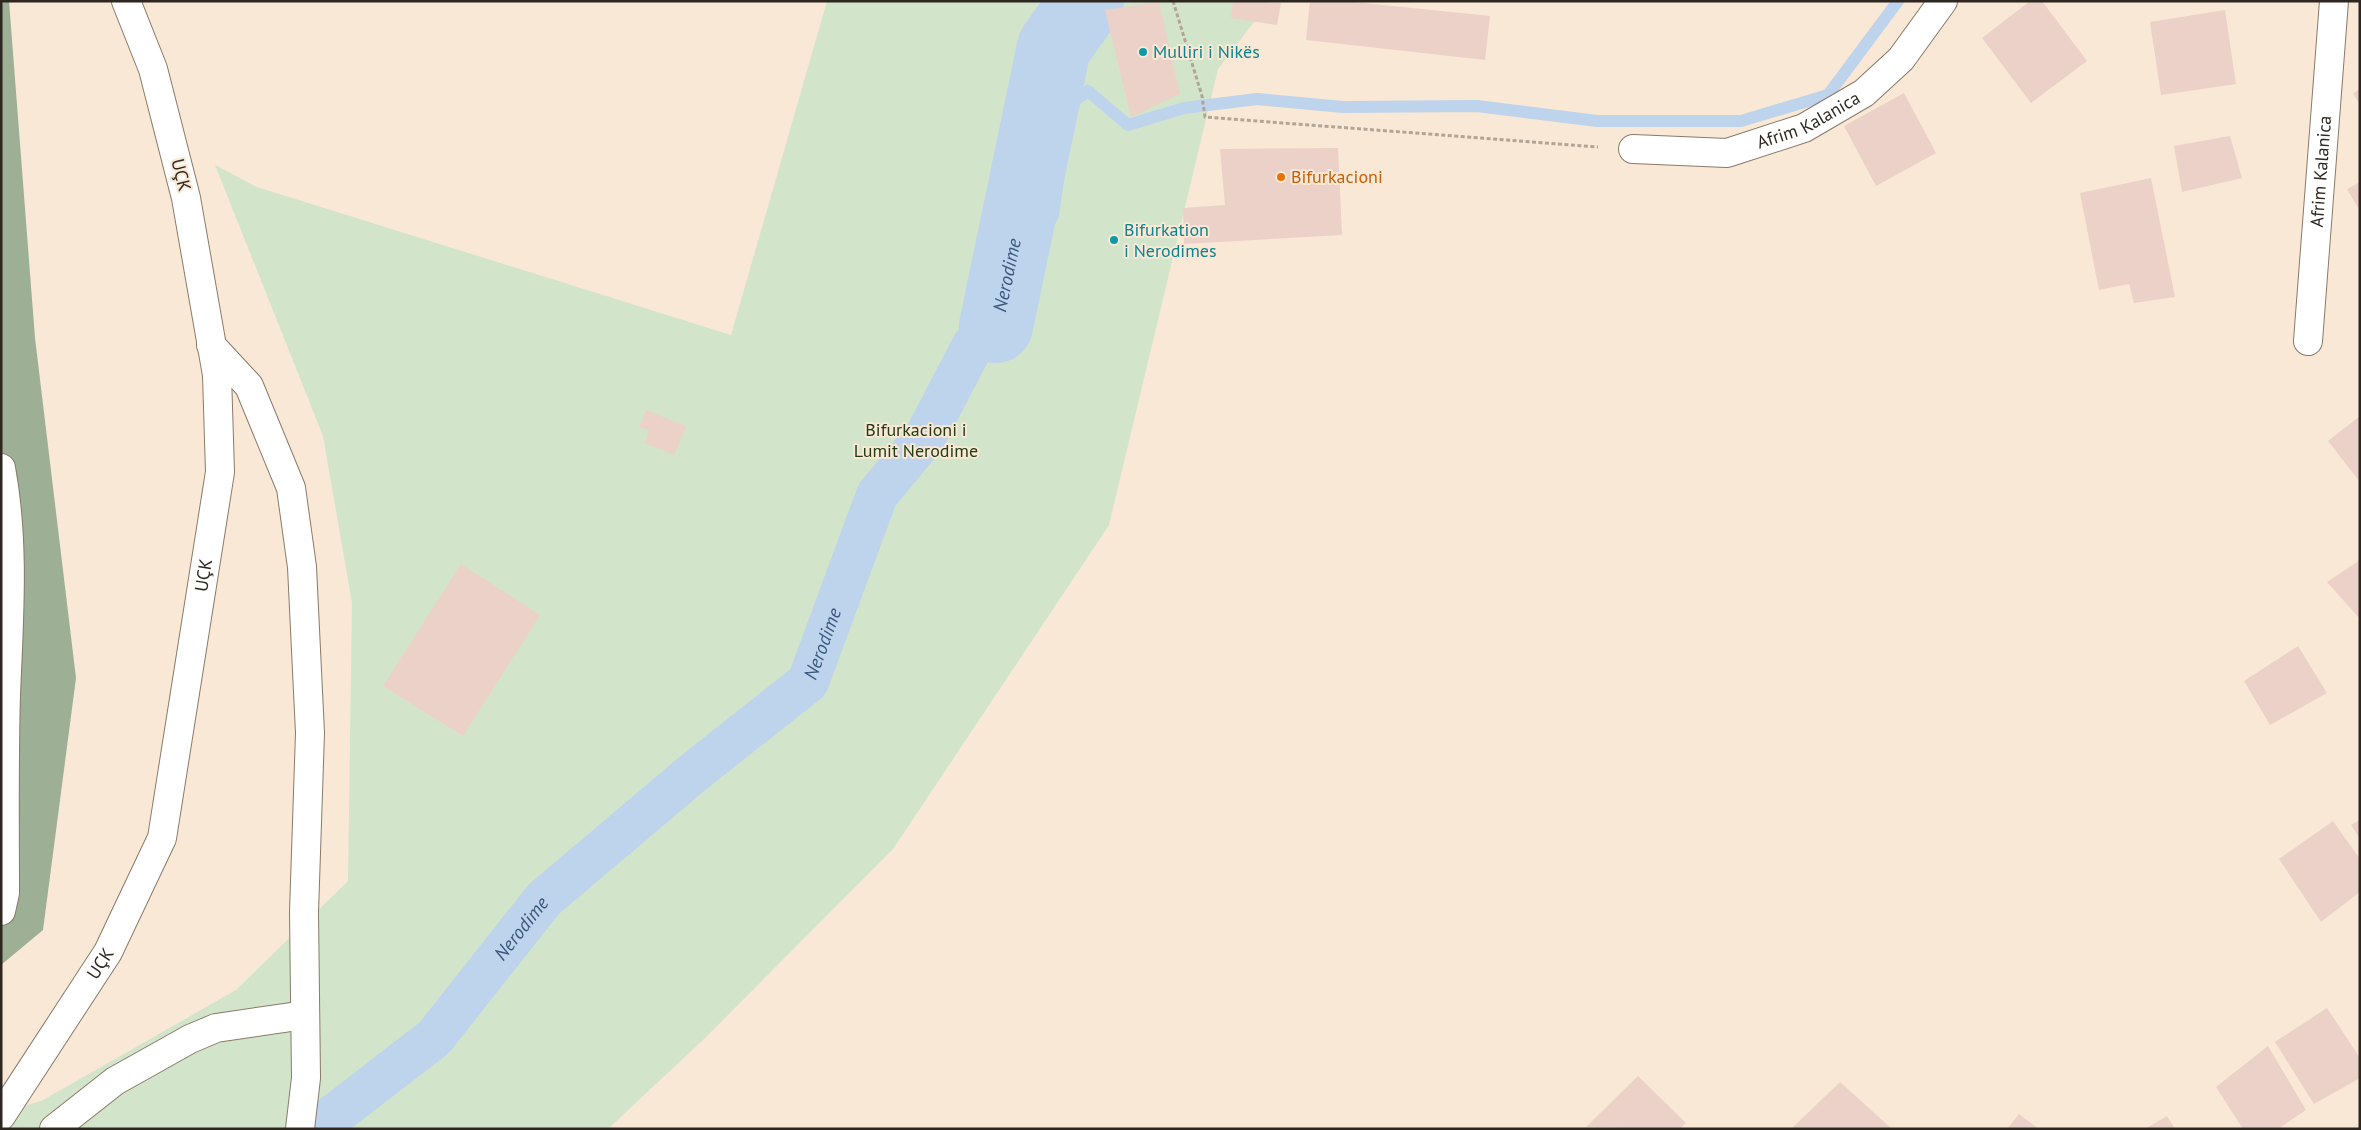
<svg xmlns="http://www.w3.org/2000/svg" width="2361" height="1130" font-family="'PT Sans',sans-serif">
  <rect width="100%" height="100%" fill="#f9e8d5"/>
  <path fill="#d2e5ca" d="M 827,1 L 1270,1 L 1218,69 L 1109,525 L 893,849 L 705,1038 L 608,1129 L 1,1129 L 1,1114 L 43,1100 L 236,990 L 348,881 L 352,603 L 323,436 L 215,165 L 257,187 L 731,335 Z"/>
  <path fill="#9daf95" d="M 1,1 L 9,1 L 35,338 L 76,678 L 43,930 L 1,965 Z"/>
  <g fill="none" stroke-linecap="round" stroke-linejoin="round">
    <path stroke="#bed3ec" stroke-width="12" d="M 996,326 L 1053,215 L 1069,105 L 1088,91 L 1128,125 L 1184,108 L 1257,99 L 1343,107 L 1477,106 L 1597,121 L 1741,121 L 1828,95 L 1898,1"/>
    <path stroke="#bed3ec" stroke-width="42" id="s1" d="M 316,1129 L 434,1038 L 544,899 L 693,773 L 808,682 L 877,495 L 925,437 L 973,345 L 996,326"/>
    <path stroke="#bed3ec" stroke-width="74" id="s2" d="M 996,326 L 1054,47 L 1087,1"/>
  </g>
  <path fill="#ebd1c8" d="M 1233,1 L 1281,3 L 1277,25 L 1231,18 Z
    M 1310,1 L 1344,1 L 1490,16 L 1485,60 L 1306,40 Z
    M 2030,1 L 2042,1 L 2087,61 L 2031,103 L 1982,38 Z
    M 1159,2 L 1180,94 L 1131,117 L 1105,10 Z
    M 2225,10 L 2236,84 L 2161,95 L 2150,22 Z
    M 2360,89 L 2360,105 L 2353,93 Z
    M 1904,93 L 1936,153 L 1876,186 L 1844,126 Z
    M 2230,136 L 2242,178 L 2182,192 L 2174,146 Z
    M 1338,148 L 1342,235 L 1184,244 L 1183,208 L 1225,205 L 1220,149 Z
    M 2151,178 L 2175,297 L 2134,303 L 2129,284 L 2099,290 L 2080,193 Z
    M 2360,182 L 2360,211 L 2347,189 Z
    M 646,410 L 686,426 L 674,455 L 644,443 L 649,430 L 639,427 Z
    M 2360,416 L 2360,482 L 2328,441 Z
    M 2360,560 L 2360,619 L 2327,582 Z
    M 461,564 L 540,615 L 463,736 L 383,686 Z
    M 2298,646 L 2327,693 L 2270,725 L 2244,681 Z
    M 2360,820 L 2360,839 L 2351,825 Z
    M 2333,821 L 2360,859 L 2360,892 L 2321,922 L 2279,859 Z
    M 2327,1008 L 2360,1058 L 2360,1078 L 2314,1104 L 2275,1042 Z
    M 2268,1046 L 2306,1110 L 2278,1129 L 2243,1129 L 2216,1087 Z
    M 1638,1076 L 1686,1123 L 1679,1129 L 1586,1127 Z
    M 1840,1082 L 1892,1129 L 1791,1129 Z
    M 2019,1114 L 2039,1129 L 2007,1129 Z
    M 2167,1116 L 2175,1129 L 2145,1129 Z"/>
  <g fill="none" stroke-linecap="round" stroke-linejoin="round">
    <g stroke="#897a69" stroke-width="30">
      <g id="minor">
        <path id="s3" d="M 1633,149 L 1727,153 L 1804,128 L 1864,93 L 1901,59 L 1943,1"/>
        <path id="s4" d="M 2308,341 L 2334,1"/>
        <path d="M 211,345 L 249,386 L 291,488 L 302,567 L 310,733 L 304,912 L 306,1078 L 300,1129"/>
        <path d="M 1,468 C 15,543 9,620 6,695 C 4,761 5,827 5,893 L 1,911"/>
        <path id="s5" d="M 1,1116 L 108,952 L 162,838 L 220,472 L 217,375 L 186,198 L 153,69 L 126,1"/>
        <path d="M 54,1129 L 115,1081 L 190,1039 L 216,1028 L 305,1015"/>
      </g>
    </g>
    <path stroke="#b2a596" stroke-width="3" stroke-dasharray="4 2.5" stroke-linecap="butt" d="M 1173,1 L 1202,96 L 1205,117 L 1598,147"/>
    <use href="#minor" stroke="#fff" stroke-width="28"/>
  </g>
  <g fill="#0f9aa8" stroke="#f9e8d5" stroke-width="2">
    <circle cx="1143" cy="52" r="5"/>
    <circle cx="1114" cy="240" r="5"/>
  </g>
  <circle fill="#e8710a" stroke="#f9e8d5" stroke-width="2" cx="1281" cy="177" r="5"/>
  <g text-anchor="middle" stroke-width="4" stroke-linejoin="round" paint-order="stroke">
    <g font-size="18" fill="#0d838f" stroke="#f9e8d5" text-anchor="start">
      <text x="1153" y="58">Mulliri i Nikës</text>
      <text x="1124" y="236">Bifurkation<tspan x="1124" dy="21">i Nerodimes</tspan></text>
    </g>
    <g font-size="18" fill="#2d2720" stroke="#f9e8d5">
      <text dy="6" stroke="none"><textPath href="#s3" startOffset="182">Afrim Kalanica</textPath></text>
      <text dy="6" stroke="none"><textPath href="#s4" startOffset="170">Afrim Kalanica</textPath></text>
      <text transform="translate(181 175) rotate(76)" y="6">UÇK</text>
      <text dy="6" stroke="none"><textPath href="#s5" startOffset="588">UÇK</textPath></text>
      <text dy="6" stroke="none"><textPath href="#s5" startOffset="182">UÇK</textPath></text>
    </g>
    <g font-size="18" fill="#c56008" stroke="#f9e8d5" text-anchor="start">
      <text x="1291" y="183">Bifurkacioni</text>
    </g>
    <g font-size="18" fill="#223c14" stroke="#f9e8d5">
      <text x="916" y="436">Bifurkacioni i<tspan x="916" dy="21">Lumit Nerodime</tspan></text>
    </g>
    <g font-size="19" font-style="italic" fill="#39587e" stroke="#f9e8d5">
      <text dy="7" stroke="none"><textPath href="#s2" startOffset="52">Nerodime</textPath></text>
      <text dy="7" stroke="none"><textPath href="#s1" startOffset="709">Nerodime</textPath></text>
      <text dy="7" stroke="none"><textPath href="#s1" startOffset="289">Nerodime</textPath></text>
    </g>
  </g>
  <rect width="2361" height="1130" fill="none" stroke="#2d2720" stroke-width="5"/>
</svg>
